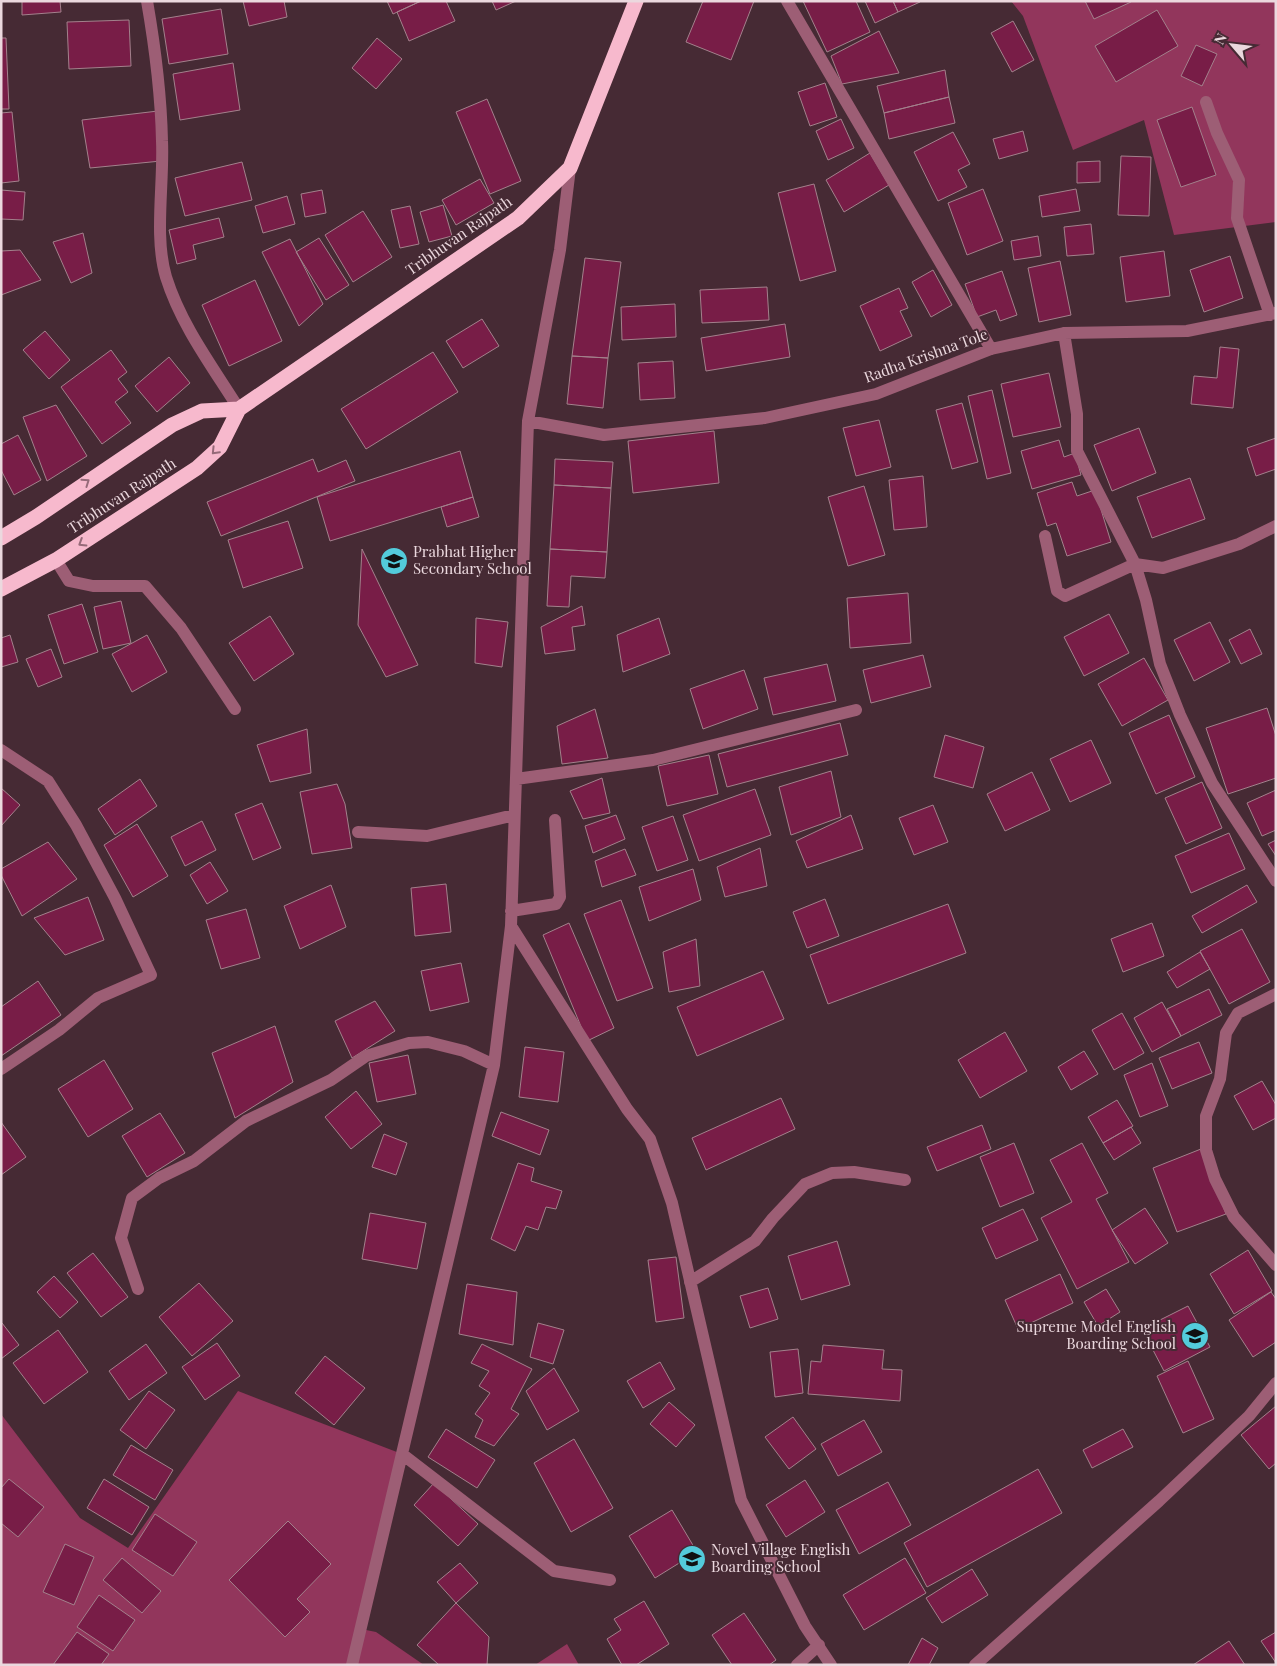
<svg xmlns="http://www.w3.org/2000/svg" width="1277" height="1666" font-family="'Playfair Display',serif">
  <rect width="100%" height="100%" fill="#462a34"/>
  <path fill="#92365c" d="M 1011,1 L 1276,1 L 1276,222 L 1174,235 L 1144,120 L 1073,150 L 1023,16 Z
    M 238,1391 L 402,1454 L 356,1628 L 376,1632 L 424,1665 L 1,1665 L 1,1414 L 80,1518 L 128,1548 Z
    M 567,1644 L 579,1665 L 535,1665 Z"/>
  <path fill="#781d47" stroke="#a3818c" d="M 22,1 L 60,1 L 61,12 L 22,15 Z
    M 243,1 L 284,1 L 287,17 L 249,26 Z
    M 387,1 L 421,1 L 393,14 Z
    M 421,1 L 446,1 L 455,21 L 409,41 L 397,12 Z
    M 492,1 L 516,1 L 496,10 Z
    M 703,1 L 754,1 L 731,60 L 686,42 Z
    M 803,1 L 856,1 L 870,32 L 827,52 Z
    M 865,1 L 893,1 L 898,12 L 875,23 Z
    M 893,1 L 920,1 L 920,2 L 898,12 Z
    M 1085,1 L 1131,1 L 1131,2 L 1094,19 Z
    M 221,9 L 228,54 L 169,64 L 162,19 Z
    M 1157,10 L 1178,46 L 1116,82 L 1095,46 Z
    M 129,20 L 131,66 L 69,69 L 67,22 Z
    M 1013,21 L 1034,60 L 1012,72 L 991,33 Z
    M 879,31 L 899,73 L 842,84 L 831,56 Z
    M 1,38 L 6,38 L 9,109 L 1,109 Z
    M 377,38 L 402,59 L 376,89 L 352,68 Z
    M 1196,45 L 1217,54 L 1202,86 L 1181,76 Z
    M 233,63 L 240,110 L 180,120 L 173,74 Z
    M 945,70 L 949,97 L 884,113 L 877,86 Z
    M 825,83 L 837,117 L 810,126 L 798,92 Z
    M 949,97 L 955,123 L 889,139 L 884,113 Z
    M 487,99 L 521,181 L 490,194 L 456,112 Z
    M 1192,107 L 1216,175 L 1181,187 L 1157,120 Z
    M 158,111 L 161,161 L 90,168 L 82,120 Z
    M 12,112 L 19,181 L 1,183 L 1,113 Z
    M 841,119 L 854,148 L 828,160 L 816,131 Z
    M 1023,131 L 1028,151 L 999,159 L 993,139 Z
    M 953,132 L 970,164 L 958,170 L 967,187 L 938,201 L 914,152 Z
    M 870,153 L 889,185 L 844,212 L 826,180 Z
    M 1121,156 L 1151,157 L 1149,216 L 1118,215 Z
    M 1100,161 L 1100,182 L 1077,183 L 1077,162 Z
    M 242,162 L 252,200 L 185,216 L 175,178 Z
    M 480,179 L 494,203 L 456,225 L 442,200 Z
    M 814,184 L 836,271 L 800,281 L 778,193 Z
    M 983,189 L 1003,241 L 967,255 L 948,203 Z
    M 1076,189 L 1080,211 L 1042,217 L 1039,196 Z
    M 1,190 L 25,192 L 23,220 L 1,219 Z
    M 322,190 L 326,213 L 305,217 L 301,194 Z
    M 287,196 L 295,224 L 263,233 L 255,206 Z
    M 443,205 L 452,236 L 429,242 L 420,212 Z
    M 410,206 L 419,244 L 400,248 L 391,210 Z
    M 363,211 L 392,257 L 353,282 L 325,235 Z
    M 219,218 L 224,237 L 193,245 L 196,259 L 177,264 L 169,230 Z
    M 1091,224 L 1094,254 L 1067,256 L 1064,227 Z
    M 83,233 L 92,273 L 71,283 L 53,242 Z
    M 1038,236 L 1041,256 L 1014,260 L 1011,241 Z
    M 319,238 L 349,285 L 326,300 L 296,252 Z
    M 290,239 L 323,304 L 299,326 L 262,252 Z
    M 20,250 L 41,280 L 1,295 L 1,251 Z
    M 1164,251 L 1170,296 L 1126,302 L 1120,257 Z
    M 1230,256 L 1243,298 L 1204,312 L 1190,270 Z
    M 585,258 L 621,262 L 608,358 L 572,356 Z
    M 1060,261 L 1071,315 L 1039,322 L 1028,268 Z
    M 933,270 L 952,305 L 931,317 L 912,282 Z
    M 1002,271 L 1017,315 L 1000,321 L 996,310 L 977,317 L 965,284 Z
    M 255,280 L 282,341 L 229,366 L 202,305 Z
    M 767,287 L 769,320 L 702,323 L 700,290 Z
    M 899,288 L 908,308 L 900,311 L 912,336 L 880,351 L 860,306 Z
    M 675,304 L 676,337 L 622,340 L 621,307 Z
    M 482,319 L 499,346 L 463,368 L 446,341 Z
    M 785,324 L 790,357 L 706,371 L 701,338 Z
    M 45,331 L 70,360 L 49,379 L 23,350 Z
    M 1220,347 L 1239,349 L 1233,408 L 1191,404 L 1194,376 L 1217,378 Z
    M 111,350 L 127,372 L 118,379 L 128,392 L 115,402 L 131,423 L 102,444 L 61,387 Z
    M 433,352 L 458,392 L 366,449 L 341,409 Z
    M 572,356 L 608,358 L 603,408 L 567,404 Z
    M 169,357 L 190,383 L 157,412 L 135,386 Z
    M 673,361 L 675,398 L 640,400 L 638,363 Z
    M 1049,373 L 1061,427 L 1013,437 L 1001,384 Z
    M 992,390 L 1011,473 L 987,479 L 968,396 Z
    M 962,403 L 978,462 L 952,469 L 936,410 Z
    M 56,405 L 87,456 L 47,481 L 23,417 Z
    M 879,420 L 891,467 L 856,476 L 843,428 Z
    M 1139,428 L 1156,473 L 1112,491 L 1094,445 Z
    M 714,431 L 719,483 L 633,493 L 628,441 Z
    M 18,435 L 41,480 L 14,495 L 1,470 L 1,444 Z
    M 1276,438 L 1276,469 L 1256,476 L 1247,448 Z
    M 1059,440 L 1064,457 L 1075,453 L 1081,475 L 1032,489 L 1021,451 Z
    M 460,451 L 473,497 L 330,541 L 317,497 Z
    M 313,459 L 318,472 L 346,460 L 355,481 L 221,536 L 207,502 Z
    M 555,459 L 613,462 L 611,488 L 554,485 Z
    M 923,476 L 927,527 L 894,530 L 889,480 Z
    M 1190,478 L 1205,519 L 1152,538 L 1137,497 Z
    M 1072,482 L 1077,496 L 1095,490 L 1111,542 L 1067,556 L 1056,523 L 1047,526 L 1037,493 Z
    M 554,485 L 611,488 L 607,552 L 550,549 Z
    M 864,486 L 885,555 L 848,566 L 828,497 Z
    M 473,497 L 479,517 L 447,527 L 441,507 Z
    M 288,521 L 303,568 L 243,588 L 228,540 Z
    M 362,549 L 418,665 L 386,677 L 358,625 Z
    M 550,549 L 607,552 L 605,578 L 571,576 L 569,607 L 547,606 Z
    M 908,593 L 911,643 L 850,648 L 847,598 Z
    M 121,601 L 131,643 L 103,649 L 94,607 Z
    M 82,604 L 98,652 L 64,664 L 48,615 Z
    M 582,606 L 585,625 L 572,627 L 575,650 L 545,654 L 541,627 Z
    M 1109,614 L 1129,653 L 1084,676 L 1064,637 Z
    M 270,616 L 294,654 L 254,681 L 229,643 Z
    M 476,618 L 508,622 L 502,667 L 475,663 Z
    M 659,618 L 670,654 L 623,672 L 617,635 Z
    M 1210,622 L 1230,662 L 1194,681 L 1174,640 Z
    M 1250,629 L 1262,654 L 1241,664 L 1229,640 Z
    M 10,635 L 18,662 L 1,667 L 1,638 Z
    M 147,635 L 167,672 L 132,692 L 112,654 Z
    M 51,649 L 62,677 L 38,687 L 26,659 Z
    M 923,655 L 931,687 L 871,703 L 863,670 Z
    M 1144,658 L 1168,700 L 1122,726 L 1098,684 Z
    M 827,664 L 836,701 L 773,715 L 764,678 Z
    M 744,670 L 758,709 L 703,729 L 690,689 Z
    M 1267,708 L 1276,736 L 1276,778 L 1228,794 L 1206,728 Z
    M 595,709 L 608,758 L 562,764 L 557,726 Z
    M 1169,715 L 1195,777 L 1156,794 L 1129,733 Z
    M 840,723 L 848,755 L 727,787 L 718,754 Z
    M 307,729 L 311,773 L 270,782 L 257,745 Z
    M 945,735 L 984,747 L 973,788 L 934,777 Z
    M 1091,740 L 1111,783 L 1070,802 L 1050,759 Z
    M 709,755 L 718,794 L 667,806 L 658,766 Z
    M 831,771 L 841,817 L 791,835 L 779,787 Z
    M 1032,772 L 1050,810 L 1005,831 L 987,794 Z
    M 602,778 L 610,813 L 583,819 L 570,791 Z
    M 140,779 L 157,806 L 115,835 L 98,809 Z
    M 1202,782 L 1222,828 L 1186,844 L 1165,798 Z
    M 337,784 L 345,804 L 352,848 L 312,854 L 300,792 Z
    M 1,788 L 20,805 L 1,826 Z
    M 755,789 L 771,835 L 699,861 L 683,815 Z
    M 1276,790 L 1276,830 L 1262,836 L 1247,803 Z
    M 262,803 L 281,848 L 253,860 L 235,814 Z
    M 933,805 L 948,842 L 914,855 L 899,818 Z
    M 616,815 L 625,839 L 593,853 L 585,826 Z
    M 851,815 L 863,849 L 807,868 L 796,841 Z
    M 673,816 L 688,860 L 657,871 L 642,827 Z
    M 202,821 L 216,850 L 185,866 L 171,837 Z
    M 137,824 L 168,876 L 133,897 L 104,845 Z
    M 1229,833 L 1245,869 L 1191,893 L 1175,856 Z
    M 1276,840 L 1276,856 L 1268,844 Z
    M 48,842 L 77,879 L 22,916 L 1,875 L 1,869 Z
    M 760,848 L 767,886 L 725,897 L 717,867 Z
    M 625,849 L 636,875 L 602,887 L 595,861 Z
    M 210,862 L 228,891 L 207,904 L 190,875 Z
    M 693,869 L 701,900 L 649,921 L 639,887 Z
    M 446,884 L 451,932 L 415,936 L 411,888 Z
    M 331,885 L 346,927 L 300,949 L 284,906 Z
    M 1247,885 L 1257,902 L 1202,933 L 1192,916 Z
    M 88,897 L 104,940 L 65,955 L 34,918 Z
    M 825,899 L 839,936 L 807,948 L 793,912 Z
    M 621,900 L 653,988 L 617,1001 L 584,914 Z
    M 948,904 L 966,953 L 828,1004 L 810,955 Z
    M 246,909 L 260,958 L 221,969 L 206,920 Z
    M 569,923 L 614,1028 L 587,1041 L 543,935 Z
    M 1152,923 L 1164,956 L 1123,972 L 1111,939 Z
    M 1242,929 L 1270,982 L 1229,1004 L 1200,951 Z
    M 696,939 L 700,986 L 669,992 L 663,952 Z
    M 1200,952 L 1210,969 L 1177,988 L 1167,972 Z
    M 461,963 L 469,1002 L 430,1011 L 421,971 Z
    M 763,971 L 784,1019 L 697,1056 L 677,1007 Z
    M 38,981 L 61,1015 L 1,1056 L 1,1007 Z
    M 1209,989 L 1222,1015 L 1181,1036 L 1167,1009 Z
    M 375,1001 L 395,1031 L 352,1058 L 335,1021 Z
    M 1162,1002 L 1181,1036 L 1152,1052 L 1134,1018 Z
    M 1122,1013 L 1144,1053 L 1114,1070 L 1092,1030 Z
    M 275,1026 L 293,1082 L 235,1118 L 212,1053 Z
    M 1005,1032 L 1027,1071 L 980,1098 L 958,1060 Z
    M 1199,1042 L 1212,1073 L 1172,1089 L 1159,1058 Z
    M 525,1047 L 564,1052 L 558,1102 L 519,1097 Z
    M 1084,1051 L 1098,1074 L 1071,1090 L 1058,1067 Z
    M 408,1055 L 416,1094 L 377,1102 L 369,1063 Z
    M 104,1060 L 133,1109 L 88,1137 L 58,1089 Z
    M 1152,1063 L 1168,1106 L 1140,1117 L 1124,1075 Z
    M 1262,1081 L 1276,1105 L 1276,1118 L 1253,1130 L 1234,1096 Z
    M 356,1091 L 382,1124 L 351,1149 L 325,1117 Z
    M 781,1098 L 795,1129 L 706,1170 L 692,1138 Z
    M 1117,1100 L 1133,1126 L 1103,1143 L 1088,1117 Z
    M 501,1112 L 549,1130 L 540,1155 L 492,1136 Z
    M 160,1113 L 185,1153 L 147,1177 L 122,1136 Z
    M 1,1122 L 26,1157 L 1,1175 Z
    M 982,1125 L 991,1149 L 937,1171 L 927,1147 Z
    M 1131,1127 L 1141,1143 L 1114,1160 L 1103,1143 Z
    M 384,1134 L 407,1143 L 396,1175 L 372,1167 Z
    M 1014,1143 L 1034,1193 L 1000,1207 L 980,1157 Z
    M 1082,1143 L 1108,1193 L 1096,1199 L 1129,1262 L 1077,1289 L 1041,1218 L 1072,1202 L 1050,1160 Z
    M 1201,1149 L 1226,1214 L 1177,1232 L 1153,1168 Z
    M 518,1163 L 534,1168 L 531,1181 L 562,1191 L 556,1209 L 546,1207 L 538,1230 L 526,1226 L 515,1251 L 491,1239 Z
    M 1145,1208 L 1168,1243 L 1135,1264 L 1112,1230 Z
    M 1023,1209 L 1038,1240 L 996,1259 L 982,1228 Z
    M 370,1213 L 426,1223 L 417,1269 L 362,1259 Z
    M 837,1241 L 850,1285 L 801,1300 L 788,1256 Z
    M 1248,1250 L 1272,1291 L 1234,1314 L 1210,1274 Z
    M 93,1253 L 128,1297 L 101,1317 L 67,1273 Z
    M 676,1257 L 684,1318 L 656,1322 L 648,1260 Z
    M 1060,1274 L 1073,1303 L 1018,1329 L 1005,1300 Z
    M 54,1276 L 78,1302 L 60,1318 L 37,1292 Z
    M 199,1283 L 233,1321 L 192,1356 L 159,1317 Z
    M 467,1284 L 517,1292 L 513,1345 L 459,1334 Z
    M 768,1288 L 778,1319 L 750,1328 L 740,1296 Z
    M 1106,1289 L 1120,1312 L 1098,1326 L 1084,1302 Z
    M 1271,1292 L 1276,1299 L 1276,1342 L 1253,1357 L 1229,1320 Z
    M 1188,1306 L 1210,1347 L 1164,1371 L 1142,1329 Z
    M 2,1323 L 19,1345 L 1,1359 L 1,1324 Z
    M 538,1323 L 564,1330 L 553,1364 L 530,1357 Z
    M 58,1330 L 88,1372 L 44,1404 L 13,1363 Z
    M 217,1343 L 240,1376 L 205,1400 L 182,1367 Z
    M 146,1344 L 167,1373 L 129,1400 L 109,1371 Z
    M 482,1344 L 532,1369 L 511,1409 L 519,1414 L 494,1446 L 475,1437 L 483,1420 L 475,1414 L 490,1393 L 479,1386 L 489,1371 L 471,1363 Z
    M 823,1345 L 884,1350 L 882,1369 L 902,1370 L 900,1401 L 808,1394 L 811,1361 L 821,1362 Z
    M 798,1349 L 803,1393 L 775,1397 L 770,1352 Z
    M 325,1356 L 365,1388 L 334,1425 L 295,1393 Z
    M 1188,1361 L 1214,1419 L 1183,1433 L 1157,1376 Z
    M 660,1362 L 675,1389 L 643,1408 L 627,1381 Z
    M 554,1368 L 579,1411 L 547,1430 L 526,1391 Z
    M 149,1391 L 175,1410 L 146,1449 L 120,1430 Z
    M 669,1402 L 695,1425 L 676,1447 L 650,1424 Z
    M 1276,1406 L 1276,1463 L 1269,1469 L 1241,1435 Z
    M 793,1417 L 816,1449 L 789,1469 L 765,1437 Z
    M 864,1420 L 882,1452 L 838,1476 L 821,1444 Z
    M 446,1429 L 495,1460 L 477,1488 L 428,1457 Z
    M 1123,1429 L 1133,1447 L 1092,1468 L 1083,1450 Z
    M 574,1439 L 613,1508 L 571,1532 L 534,1463 Z
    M 131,1445 L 173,1470 L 155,1500 L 113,1475 Z
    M 1038,1469 L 1062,1513 L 927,1587 L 904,1543 Z
    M 9,1479 L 44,1507 L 18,1537 L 1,1523 L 1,1488 Z
    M 104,1479 L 149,1507 L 132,1535 L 87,1508 Z
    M 805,1480 L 825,1512 L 786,1537 L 766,1505 Z
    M 888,1482 L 911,1525 L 859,1554 L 836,1510 Z
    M 434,1483 L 478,1524 L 458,1546 L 414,1505 Z
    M 672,1510 L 697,1552 L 655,1578 L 629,1536 Z
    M 155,1514 L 197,1542 L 173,1576 L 132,1550 Z
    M 288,1521 L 331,1564 L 297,1599 L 310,1612 L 285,1637 L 229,1580 Z
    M 65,1544 L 94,1557 L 74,1605 L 43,1592 Z
    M 122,1558 L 161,1591 L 142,1613 L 103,1580 Z
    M 905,1558 L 926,1593 L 864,1630 L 843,1595 Z
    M 460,1563 L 478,1583 L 456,1603 L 437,1582 Z
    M 972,1569 L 988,1595 L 942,1623 L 926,1598 Z
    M 99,1595 L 135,1620 L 113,1651 L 77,1627 Z
    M 644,1601 L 669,1644 L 636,1665 L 622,1665 L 607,1639 L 621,1630 L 614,1619 Z
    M 456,1603 L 489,1637 L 487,1665 L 439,1665 L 417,1645 Z
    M 744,1613 L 776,1660 L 769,1665 L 732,1665 L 712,1635 Z
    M 77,1632 L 109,1654 L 101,1665 L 53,1665 Z
    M 1276,1632 L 1276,1663 L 1261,1641 Z
    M 922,1638 L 938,1648 L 929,1665 L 908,1665 Z
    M 1229,1641 L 1245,1665 L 1193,1665 Z"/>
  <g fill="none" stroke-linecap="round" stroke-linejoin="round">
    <path stroke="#9d5e75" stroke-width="12" d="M 147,1 C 155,47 161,94 162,141 C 164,183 154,237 166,277 C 181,325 212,366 239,409
      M 787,1 L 991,349
      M 1206,102 L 1217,133 L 1239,180 L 1237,218 L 1270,315
      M 1064,333 L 1077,414 L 1077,451 L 1135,564 L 1163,568 L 1239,544 L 1276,526
      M 528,421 L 604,435 L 765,418 L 876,394 L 991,349 L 1064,333 L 1187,331 L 1276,313
      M 1045,536 L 1057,591 L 1065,596 L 1135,564 L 1146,600 L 1160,664 L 1180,715 L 1212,783 L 1276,881
      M 56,560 L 69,581 L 93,586 L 145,586 L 181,628 L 235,709
      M 1,750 L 48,781 L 76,825 L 115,898 L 151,975 L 98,998 L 59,1030 L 1,1069
      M 516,779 L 653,760 L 856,710
      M 358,832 L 427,836 L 514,815
      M 511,911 L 556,904 L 560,897 L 555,820
      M 511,926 L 627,1109 L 650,1139 L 672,1203 L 741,1500 L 805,1626 L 831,1665
      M 1276,994 L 1238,1013 L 1226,1033 L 1220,1079 L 1206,1116 L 1206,1150 L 1215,1179 L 1234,1217 L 1276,1265
      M 690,1282 L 755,1241 L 773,1218 L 805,1184 L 832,1173 L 854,1172 L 905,1180
      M 138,1289 L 121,1238 L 132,1198 L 159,1178 L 194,1161 L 246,1121 L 331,1080 L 366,1056 L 409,1043 L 428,1042 L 464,1051 L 494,1065
      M 402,1454 L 554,1571 L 610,1580
      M 352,1665 L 494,1065 L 511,926 L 528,421 L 560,250 L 570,168
      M 797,1665 L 819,1645
      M 975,1665 L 1159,1501 L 1249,1416 L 1276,1383"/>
    <path stroke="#f7b9cd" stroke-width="15" d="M 1,538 L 36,517 L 172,425 L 202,411 L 239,409
      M 1,589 L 56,560 L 197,468 L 220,447 L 239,409 L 518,218 L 570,168 L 636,1"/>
  </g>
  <defs><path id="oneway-chevron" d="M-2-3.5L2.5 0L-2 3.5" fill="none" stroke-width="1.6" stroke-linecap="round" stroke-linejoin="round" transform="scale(1.25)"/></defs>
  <g stroke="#966a79">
    <use href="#oneway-chevron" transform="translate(215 451) rotate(134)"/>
    <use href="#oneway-chevron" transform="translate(86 482) rotate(-35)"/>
    <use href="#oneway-chevron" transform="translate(82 543) rotate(148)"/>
  </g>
  <defs>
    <g id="school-disc" transform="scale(1.4375)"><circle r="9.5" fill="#53cbdb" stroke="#462a34"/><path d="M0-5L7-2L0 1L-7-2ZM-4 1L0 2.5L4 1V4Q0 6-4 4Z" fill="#111"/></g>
  </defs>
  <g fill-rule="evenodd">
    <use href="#school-disc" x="394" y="561"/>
    <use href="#school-disc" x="1195" y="1336"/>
    <use href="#school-disc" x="692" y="1559"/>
  </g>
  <g text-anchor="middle" stroke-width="4" stroke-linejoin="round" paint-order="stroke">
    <g font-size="15" fill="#ebd8de" stroke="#462a34">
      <text transform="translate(459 236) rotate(-35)" y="5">Tribhuvan Rajpath</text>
      <text transform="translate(926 356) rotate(-20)" y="5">Radha Krishna Tole</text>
      <text transform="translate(122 496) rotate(-33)" y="5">Tribhuvan Rajpath</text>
    </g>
    <g font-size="15" fill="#ebd8de" stroke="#462a34" text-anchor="start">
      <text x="413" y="557">Prabhat Higher<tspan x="413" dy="17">Secondary School</tspan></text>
      <text x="1176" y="1332" text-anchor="end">Supreme Model English<tspan x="1176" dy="17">Boarding School</tspan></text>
      <text x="711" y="1555">Novel Village English<tspan x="711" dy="17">Boarding School</tspan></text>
    </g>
  </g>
  <rect width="1277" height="1666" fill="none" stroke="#ebd8de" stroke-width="5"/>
  <g transform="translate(1232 45) rotate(298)" stroke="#462a34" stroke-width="4" paint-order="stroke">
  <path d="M0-4L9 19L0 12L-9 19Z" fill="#ebd8de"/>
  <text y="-8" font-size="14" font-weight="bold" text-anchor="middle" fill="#ebd8de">N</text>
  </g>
</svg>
